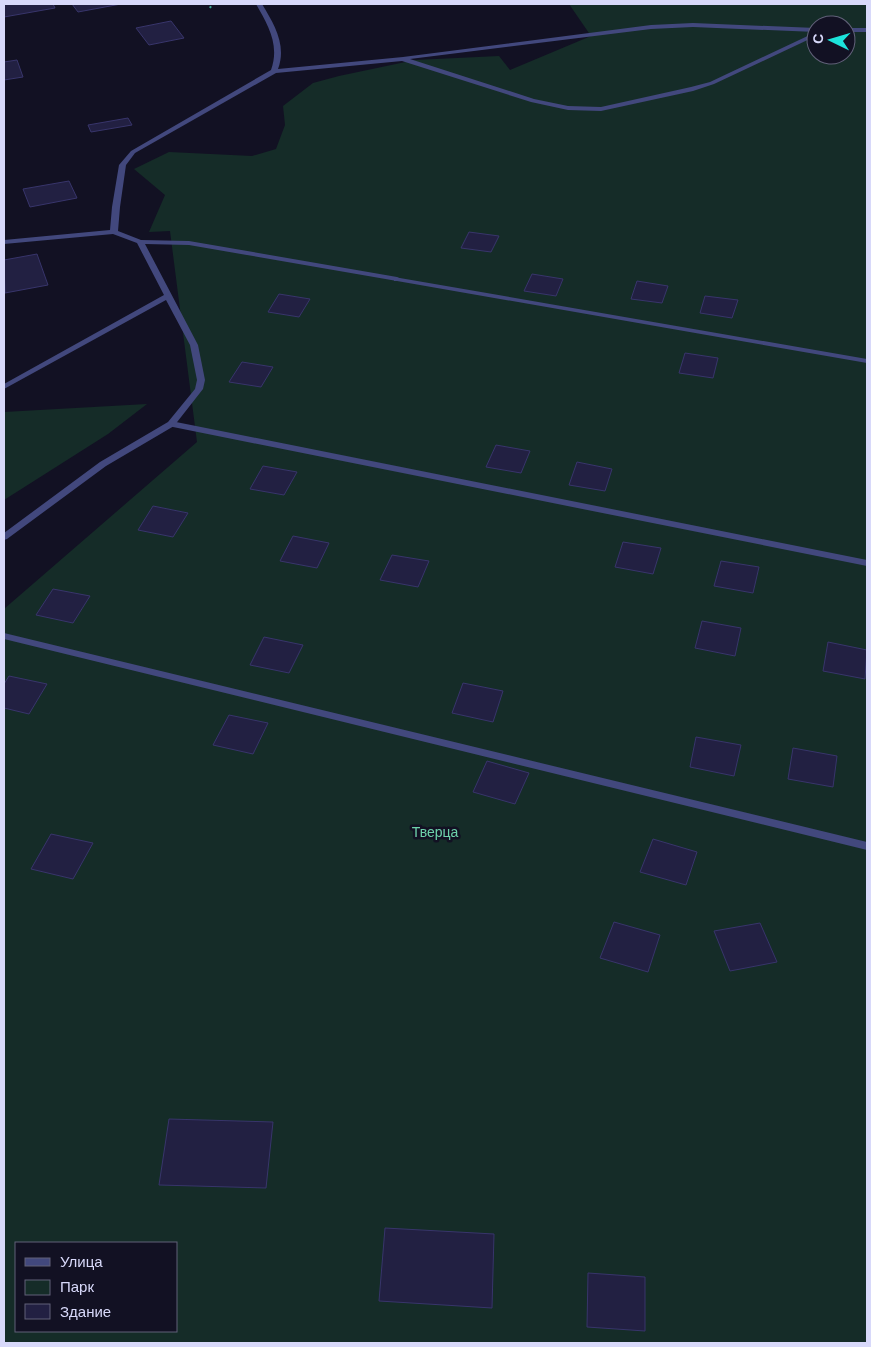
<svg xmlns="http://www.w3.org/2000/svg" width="871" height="1347" font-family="Arial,sans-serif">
  <rect width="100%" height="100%" fill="#121123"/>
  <path fill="#152c28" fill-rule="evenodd" d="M 569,4 L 867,4 L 867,1343 L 4,1343 L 4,609 L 197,442 L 170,231 L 149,232 L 165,195 L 134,169 L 169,152 L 252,156 L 276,149 L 285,125 L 283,106 L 313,83 L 339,76 L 415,60 L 499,56 L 510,70 L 591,36 ZM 816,25 L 846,25 L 846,55 L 816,55 ZM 16,1243 L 176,1243 L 176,1331 L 16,1331 Z
    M 147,404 L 108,434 L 4,500 L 4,412 Z"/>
  <path fill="#222042" stroke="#38356b" d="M 4,4 L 53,4 L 55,8 L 4,17 Z
    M 72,4 L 121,4 L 78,12 Z
    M 171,21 L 184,38 L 149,45 L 136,28 Z
    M 17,60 L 23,77 L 4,80 L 4,62 Z
    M 128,118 L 132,125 L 91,132 L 88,125 Z
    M 69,181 L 77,198 L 30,207 L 23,189 Z
    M 469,232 L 499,236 L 491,252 L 461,248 Z
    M 37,254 L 48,285 L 5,293 L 4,260 Z
    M 532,274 L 563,279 L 556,296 L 524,291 Z
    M 637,281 L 668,286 L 662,303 L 631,299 Z
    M 279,294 L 310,299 L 299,317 L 268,312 Z
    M 705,296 L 738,300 L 732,318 L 700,313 Z
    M 685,353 L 718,358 L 713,378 L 679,373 Z
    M 242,362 L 273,367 L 261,387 L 229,382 Z
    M 496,445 L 530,451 L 521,473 L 486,467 Z
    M 577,462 L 612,469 L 605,491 L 569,485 Z
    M 263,466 L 297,472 L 284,495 L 250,489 Z
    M 153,506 L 188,513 L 173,537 L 138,530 Z
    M 293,536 L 329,543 L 317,568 L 280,561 Z
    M 623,542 L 661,548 L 653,574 L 615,567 Z
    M 392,555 L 429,561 L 418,587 L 380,580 Z
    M 721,561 L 759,567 L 753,593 L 714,586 Z
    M 53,589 L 90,596 L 73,623 L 36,615 Z
    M 702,621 L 741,628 L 735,656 L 695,648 Z
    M 264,637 L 303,645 L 289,673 L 250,665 Z
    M 828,642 L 867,650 L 865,679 L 823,671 Z
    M 9,676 L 47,684 L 29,714 L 4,708 L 4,684 Z
    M 463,683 L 503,691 L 493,722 L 452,713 Z
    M 229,715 L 268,723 L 253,754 L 213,745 Z
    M 696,737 L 741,745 L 734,776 L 690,767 Z
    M 793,748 L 837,756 L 833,787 L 788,779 Z
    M 487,761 L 529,773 L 515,804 L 473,792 Z
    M 51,834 L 93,843 L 73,879 L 31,869 Z
    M 653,839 L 697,852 L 686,885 L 640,872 Z
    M 614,922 L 660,935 L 648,972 L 600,958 Z
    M 760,923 L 777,962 L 730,971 L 714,931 Z
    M 169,1119 L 273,1122 L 266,1188 L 159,1185 Z
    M 385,1228 L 494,1234 L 492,1308 L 379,1301 Z
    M 588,1273 L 645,1277 L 645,1331 L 587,1327 Z"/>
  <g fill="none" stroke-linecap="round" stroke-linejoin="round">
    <path stroke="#3ea994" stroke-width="2" stroke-dasharray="2 2.5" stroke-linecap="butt" d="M 210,8 L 212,4"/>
    <path fill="#42487d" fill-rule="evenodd" d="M 394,277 L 867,359 L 867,363 L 397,281 L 394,281 Z
      M 171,421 L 867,560 L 867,566 L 168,426 L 167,424 Z
      M 4,633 L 867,842 L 867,850 L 4,639 Z"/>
    <path fill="#42487d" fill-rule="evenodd" d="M 256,4 L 262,4 C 274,24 287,45 278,69 L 403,57 L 651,25 L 693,23 L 816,28 L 816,32 L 693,27 L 651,29 L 410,59 L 534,99 L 568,106 L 601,107 L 691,87 L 710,82 L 814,33 L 816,32 L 816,36 L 714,84 L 693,91 L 601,111 L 568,110 L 531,102 L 402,61 L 276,73 L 135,153 L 126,165 L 120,207 L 118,231 L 141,240 L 189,241 L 397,277 L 401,279 L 397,281 L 189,245 L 145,244 L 198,345 L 205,380 L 203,389 L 174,426 L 106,466 L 7,539 L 4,540 L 4,533 L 100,462 L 168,422 L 195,389 L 197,380 L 190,345 L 166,300 L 4,389 L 4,384 L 164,295 L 137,243 L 113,234 L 4,244 L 4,240 L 110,230 L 112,207 L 119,165 L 131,151 L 271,70 C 280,45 268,25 256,4 Z
      M 846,28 L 867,28 L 867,32 L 846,32 Z"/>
  </g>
  <g text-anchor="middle" stroke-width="5" stroke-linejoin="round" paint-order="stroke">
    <g font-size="14" fill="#6dd2ab" stroke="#121123">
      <text x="435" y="837">Тверца</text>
    </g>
  </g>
  <rect width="871" height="1347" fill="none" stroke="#d8d9fa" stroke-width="10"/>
  <rect x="15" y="1242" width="162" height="90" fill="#121123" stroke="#616179"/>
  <rect x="25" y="1258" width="25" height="8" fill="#42487d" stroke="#616179"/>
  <text x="60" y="1267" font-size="15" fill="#d8d9fa">Улица</text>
  <rect x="25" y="1280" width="25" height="15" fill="#152c28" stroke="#616179"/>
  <text x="60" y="1292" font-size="15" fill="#d8d9fa">Парк</text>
  <rect x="25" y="1304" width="25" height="15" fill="#222042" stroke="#616179"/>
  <text x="60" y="1317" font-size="15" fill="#d8d9fa">Здание</text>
  <g transform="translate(831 40) rotate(275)"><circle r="24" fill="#121123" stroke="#616179"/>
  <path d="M0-4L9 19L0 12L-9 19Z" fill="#1ce3db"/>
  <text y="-8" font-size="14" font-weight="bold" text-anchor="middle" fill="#d8d9fa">С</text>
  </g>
</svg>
